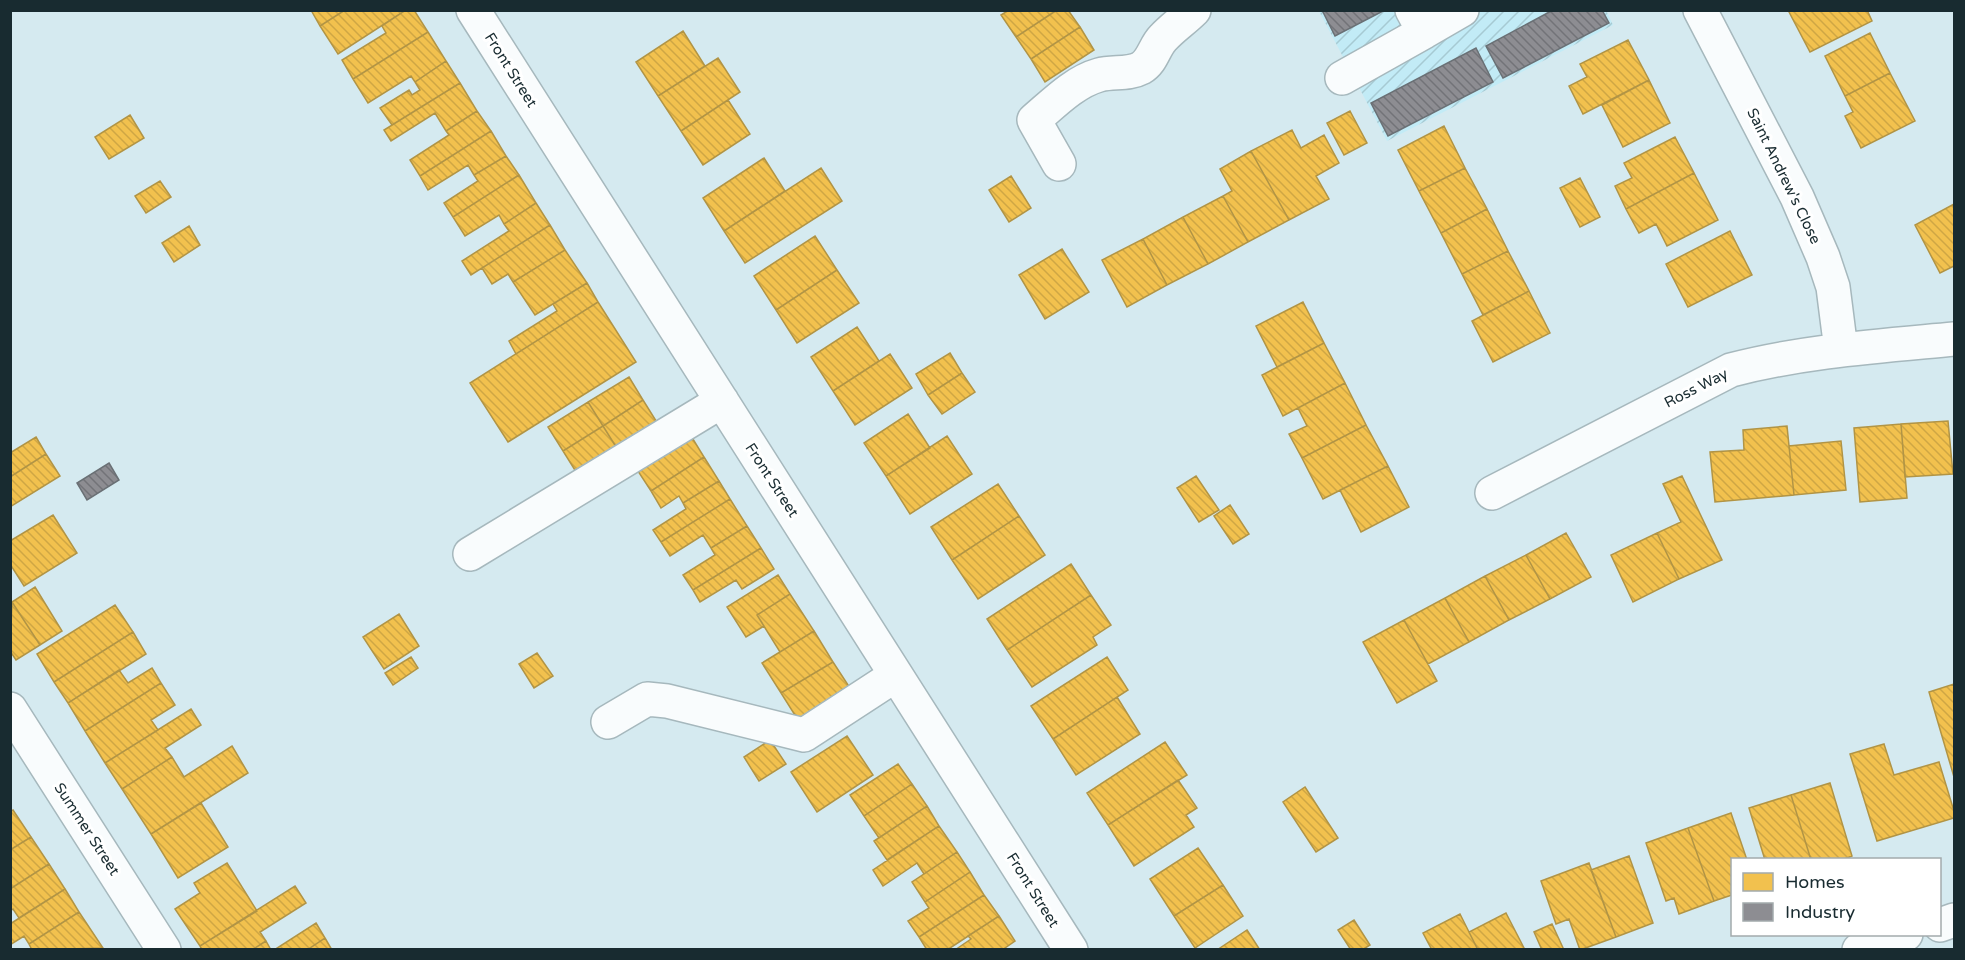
<svg xmlns="http://www.w3.org/2000/svg" width="1965" height="960" font-family="'Varela Round',sans-serif">
  <defs>
    <pattern id="industrial-furrows" width="10" height="10" patternUnits="userSpaceOnUse" patternTransform="scale(1.5)"><rect width="10" height="10" fill="#c2ebf6"/><path d="M-1 1l2-2M0 10L10 0M9 11l2-2" fill="none" stroke="#a6cad3"/></pattern>
    <pattern id="homes-back-hatch" width="6" height="6" patternUnits="userSpaceOnUse" patternTransform="scale(1.5)"><rect width="6" height="6" fill="#f2c14e"/><path d="M-1 5l2 2M0 0l6 6M5-1l2 2" fill="none" stroke="#cfa644"/></pattern>
    <pattern id="industry-back-hatch" width="6" height="6" patternUnits="userSpaceOnUse" patternTransform="scale(1.5)"><rect width="6" height="6" fill="#8d8d92"/><path d="M-1 5l2 2M0 0l6 6M5-1l2 2" fill="none" stroke="#727378"/></pattern>
  </defs>
  <rect width="100%" height="100%" fill="#d5eaf0"/>
  <path fill="url(#industrial-furrows)" d="M 1606,10 L 1613,25 L 1387,141 L 1319,11 Z"/>
  <path fill="url(#homes-back-hatch)" stroke="#b19445" stroke-width="1.5" d="M 311,10 L 345,10 L 320,26 Z
    M 345,10 L 406,10 L 338,54 L 320,26 Z
    M 406,10 L 414,10 L 428,32 L 353,79 L 342,60 L 386,33 L 382,26 Z
    M 1009,10 L 1057,10 L 1016,37 L 1001,15 Z
    M 1057,10 L 1068,10 L 1080,27 L 1031,59 L 1016,37 Z
    M 1788,10 L 1867,10 L 1872,21 L 1810,52 Z
    M 1080,27 L 1094,50 L 1045,82 L 1031,59 Z
    M 683,31 L 705,66 L 658,96 L 636,62 Z
    M 428,32 L 446,61 L 415,82 L 411,76 L 368,103 L 353,79 Z
    M 1870,33 L 1890,73 L 1845,96 L 1825,56 Z
    M 1628,40 L 1649,80 L 1583,114 L 1569,86 L 1587,77 L 1580,64 Z
    M 718,58 L 740,92 L 681,131 L 658,96 Z
    M 446,61 L 460,83 L 392,125 L 380,108 L 409,90 L 412,95 L 420,90 L 415,82 Z
    M 1890,73 L 1915,121 L 1861,148 L 1845,116 L 1853,112 L 1845,96 Z
    M 1649,80 L 1670,123 L 1623,147 L 1602,105 Z
    M 460,83 L 477,111 L 446,131 L 435,113 L 391,141 L 384,130 Z
    M 728,100 L 750,134 L 703,165 L 681,131 Z
    M 477,111 L 491,131 L 420,176 L 410,160 L 449,135 L 446,131 Z
    M 1350,111 L 1367,143 L 1344,155 L 1327,123 Z
    M 130,115 L 144,138 L 109,159 L 95,137 Z
    M 1444,126 L 1465,168 L 1419,191 L 1398,150 Z
    M 1292,130 L 1301,148 L 1324,135 L 1339,163 L 1316,176 L 1329,199 L 1289,220 L 1251,151 Z
    M 491,131 L 506,156 L 474,175 L 468,165 L 428,190 L 420,176 Z
    M 1675,137 L 1694,173 L 1626,209 L 1615,186 L 1632,178 L 1624,163 Z
    M 1251,151 L 1289,220 L 1248,242 L 1223,196 L 1232,191 L 1220,169 Z
    M 506,156 L 519,175 L 453,217 L 444,203 L 478,181 L 474,175 Z
    M 764,158 L 785,191 L 724,231 L 703,198 Z
    M 821,168 L 842,201 L 745,263 L 724,231 Z
    M 1465,168 L 1487,209 L 1441,233 L 1419,191 Z
    M 1694,173 L 1718,220 L 1667,246 L 1656,224 L 1639,233 L 1626,209 Z
    M 519,175 L 536,203 L 504,224 L 499,215 L 465,236 L 453,217 Z
    M 1011,176 L 1031,208 L 1009,222 L 989,190 Z
    M 1580,178 L 1600,217 L 1580,227 L 1560,188 Z
    M 160,181 L 171,197 L 146,213 L 135,196 Z
    M 1223,196 L 1248,242 L 1208,264 L 1183,217 Z
    M 536,203 L 550,225 L 471,275 L 462,261 L 509,231 L 504,224 Z
    M 1954,204 L 1954,266 L 1940,273 L 1915,225 Z
    M 1487,209 L 1508,251 L 1462,274 L 1441,233 Z
    M 1183,217 L 1208,264 L 1167,285 L 1143,239 Z
    M 550,225 L 565,250 L 513,282 L 508,274 L 492,284 L 482,268 Z
    M 189,226 L 200,245 L 174,262 L 162,243 Z
    M 1730,231 L 1752,275 L 1688,307 L 1666,264 Z
    M 815,236 L 837,270 L 776,310 L 754,276 Z
    M 1143,239 L 1167,285 L 1127,307 L 1102,260 Z
    M 1062,249 L 1089,292 L 1045,319 L 1019,275 Z
    M 565,250 L 587,283 L 535,315 L 513,282 Z
    M 1508,251 L 1529,291 L 1483,315 L 1462,274 Z
    M 837,270 L 859,303 L 797,343 L 776,310 Z
    M 587,283 L 598,302 L 516,354 L 509,341 L 557,311 L 553,304 Z
    M 1529,291 L 1550,333 L 1493,362 L 1472,321 Z
    M 598,302 L 636,362 L 508,442 L 470,383 Z
    M 1303,302 L 1324,343 L 1277,367 L 1256,326 Z
    M 857,327 L 879,361 L 833,391 L 811,357 Z
    M 1324,343 L 1345,383 L 1283,416 L 1262,375 Z
    M 950,353 L 962,373 L 928,395 L 916,374 Z
    M 890,354 L 912,388 L 855,425 L 833,391 Z
    M 962,373 L 975,392 L 942,414 L 928,395 Z
    M 629,377 L 643,400 L 603,426 L 588,402 Z
    M 1345,383 L 1366,425 L 1302,458 L 1289,434 L 1307,426 L 1298,408 Z
    M 643,400 L 658,424 L 618,450 L 603,426 Z
    M 588,402 L 603,426 L 563,451 L 548,427 Z
    M 908,414 L 930,448 L 886,476 L 864,443 Z
    M 1948,421 L 1953,474 L 1905,477 L 1901,424 Z
    M 1901,424 L 1907,498 L 1860,502 L 1854,428 Z
    M 1366,425 L 1388,466 L 1323,499 L 1302,458 Z
    M 603,426 L 618,450 L 578,475 L 563,451 Z
    M 1787,426 L 1794,495 L 1715,502 L 1710,452 L 1744,450 L 1743,430 Z
    M 688,431 L 704,457 L 651,491 L 634,465 Z
    M 947,436 L 972,474 L 910,514 L 886,476 Z
    M 36,437 L 46,454 L 10,477 L 10,453 Z
    M 1841,441 L 1846,490 L 1794,495 L 1789,446 Z
    M 46,454 L 60,476 L 10,507 L 10,477 Z
    M 704,457 L 719,481 L 683,503 L 679,496 L 661,508 L 651,491 Z
    M 1388,466 L 1409,507 L 1361,532 L 1340,490 Z
    M 1196,476 L 1219,510 L 1199,522 L 1177,488 Z
    M 1682,476 L 1722,560 L 1679,579 L 1657,533 L 1681,522 L 1663,484 Z
    M 719,481 L 730,499 L 661,542 L 653,530 L 686,509 L 683,503 Z
    M 998,484 L 1019,516 L 952,560 L 931,527 Z
    M 730,499 L 747,526 L 711,548 L 703,535 L 670,556 L 661,542 Z
    M 1230,505 L 1249,534 L 1233,544 L 1214,516 Z
    M 53,515 L 77,553 L 24,586 L 10,564 L 10,541 Z
    M 1019,516 L 1045,555 L 978,599 L 952,560 Z
    M 747,526 L 761,548 L 693,590 L 683,575 L 715,555 L 711,548 Z
    M 1566,533 L 1591,577 L 1550,599 L 1526,555 Z
    M 1657,533 L 1679,579 L 1633,602 L 1611,555 Z
    M 761,548 L 774,569 L 742,589 L 736,580 L 700,602 L 693,590 Z
    M 1526,555 L 1550,599 L 1509,620 L 1485,576 Z
    M 1071,564 L 1091,595 L 1007,650 L 987,619 Z
    M 778,575 L 790,594 L 757,615 L 764,626 L 746,637 L 727,607 Z
    M 1485,576 L 1509,620 L 1469,642 L 1445,598 Z
    M 35,587 L 62,631 L 40,645 L 12,602 Z
    M 790,594 L 814,631 L 780,652 L 757,615 Z
    M 1091,595 L 1111,625 L 1093,637 L 1097,645 L 1032,687 L 1007,650 Z
    M 1445,598 L 1469,642 L 1428,664 L 1404,620 Z
    M 12,602 L 40,645 L 16,660 L 10,651 Z
    M 115,605 L 133,632 L 54,682 L 37,654 Z
    M 399,614 L 419,646 L 384,669 L 363,637 Z
    M 1404,620 L 1437,681 L 1397,703 L 1363,642 Z
    M 814,631 L 833,662 L 781,693 L 762,663 Z
    M 133,632 L 146,654 L 68,703 L 54,682 Z
    M 537,653 L 553,676 L 534,688 L 519,664 Z
    M 411,657 L 418,668 L 393,685 L 385,673 Z
    M 1107,657 L 1128,690 L 1053,739 L 1031,706 Z
    M 833,662 L 850,688 L 798,720 L 781,693 Z
    M 152,668 L 161,683 L 85,731 L 68,703 L 119,670 L 128,683 Z
    M 161,683 L 175,705 L 151,720 L 158,730 L 105,763 L 85,731 Z
    M 1954,684 L 1954,777 L 1929,692 Z
    M 1117,697 L 1140,734 L 1076,775 L 1053,739 Z
    M 191,709 L 201,725 L 165,748 L 172,757 L 122,789 L 105,763 Z
    M 847,736 L 873,775 L 817,812 L 791,772 Z
    M 770,740 L 786,764 L 759,781 L 744,757 Z
    M 1165,742 L 1187,775 L 1108,825 L 1087,793 Z
    M 1884,744 L 1894,775 L 1939,762 L 1954,811 L 1954,818 L 1877,841 L 1850,754 Z
    M 232,746 L 248,773 L 151,834 L 122,789 L 172,757 L 184,777 Z
    M 898,764 L 912,784 L 864,816 L 850,795 Z
    M 1178,780 L 1197,808 L 1186,815 L 1194,827 L 1134,866 L 1108,825 Z
    M 1830,783 L 1852,856 L 1842,860 L 1811,860 L 1791,795 Z
    M 912,784 L 927,806 L 879,838 L 864,816 Z
    M 1305,787 L 1338,838 L 1316,852 L 1283,802 Z
    M 1791,795 L 1811,860 L 1765,860 L 1749,808 Z
    M 201,803 L 228,847 L 178,878 L 151,834 Z
    M 927,806 L 939,826 L 887,860 L 874,841 Z
    M 13,810 L 31,837 L 10,850 L 10,812 Z
    M 1731,813 L 1747,860 L 1732,860 L 1732,895 L 1714,901 L 1688,828 Z
    M 939,826 L 957,852 L 924,874 L 917,863 L 883,886 L 873,870 Z
    M 1688,828 L 1714,901 L 1679,914 L 1674,898 L 1666,901 L 1646,843 Z
    M 31,837 L 49,864 L 10,889 L 10,850 Z
    M 1198,848 L 1223,885 L 1174,916 L 1150,879 Z
    M 957,852 L 970,872 L 925,902 L 912,882 Z
    M 1629,856 L 1653,923 L 1616,937 L 1591,870 Z
    M 227,863 L 257,911 L 200,946 L 175,909 L 200,893 L 194,883 Z
    M 1589,863 L 1616,937 L 1580,950 L 1569,919 L 1556,924 L 1541,881 Z
    M 49,864 L 65,889 L 19,918 L 13,909 L 10,911 L 10,889 Z
    M 970,872 L 984,895 L 919,937 L 908,921 L 929,908 L 925,902 Z
    M 1223,885 L 1243,916 L 1195,948 L 1174,916 Z
    M 295,886 L 306,903 L 260,932 L 266,941 L 252,950 L 202,950 L 200,946 Z
    M 65,889 L 79,912 L 29,944 L 24,936 L 10,945 L 10,924 Z
    M 984,895 L 999,916 L 947,950 L 927,950 L 919,937 Z
    M 79,912 L 103,948 L 32,950 L 29,944 Z
    M 1506,913 L 1525,950 L 1478,950 L 1469,932 Z
    M 1460,914 L 1478,950 L 1432,950 L 1423,933 Z
    M 999,916 L 1015,941 L 1002,950 L 955,950 L 971,939 L 968,936 Z
    M 1354,920 L 1370,945 L 1362,950 L 1351,950 L 1338,930 Z
    M 316,923 L 325,938 L 307,950 L 274,950 Z
    M 1552,924 L 1564,950 L 1542,950 L 1534,932 Z
    M 1247,930 L 1260,950 L 1217,950 Z
    M 325,938 L 332,950 L 307,950 Z
    M 266,941 L 271,950 L 252,950 Z"/>
  <path fill="url(#industry-back-hatch)" stroke="#6a7075" stroke-width="1.5" d="M 1322,10 L 1383,10 L 1383,11 L 1335,36 Z
    M 1553,10 L 1602,10 L 1609,23 L 1503,78 L 1486,46 Z
    M 1476,48 L 1493,82 L 1388,136 L 1371,103 Z
    M 109,463 L 119,480 L 87,500 L 77,483 Z"/>
  <g fill="none" stroke-linecap="round" stroke-linejoin="round">
    <g stroke="#a6b8bd" stroke-width="36">
      <path id="minor" d="M 473,10 L 1071,950
        M 1412,10 L 1424,32 L 1462,10
        M 1700,10 L 1797,197 L 1823,257 L 1833,287 L 1841,350
        M 1342,78 L 1424,32
        M 1059,164 L 1034,120 C 1053,104 1074,82 1099,75 C 1113,71 1128,75 1141,68 C 1153,61 1154,47 1163,38 C 1172,28 1184,20 1194,10
        M 1492,493 L 1731,370 C 1804,351 1880,346 1954,339
        M 470,554 L 722,401
        M 10,709 L 164,950
        M 608,722 L 647,699 L 667,701 L 804,735 L 896,675"/>
    </g>
    <g stroke="#a6b8bd" stroke-width="36">
      <path id="major" d="M 1940,925 L 1954,920
        M 1859,950 L 1906,934"/>
    </g>
    <use href="#minor" stroke="#f9fcfd" stroke-width="33"/>
    <use href="#major" stroke="#f9fcfd" stroke-width="33"/>
  </g>
  <g text-anchor="middle" stroke-width="6" stroke-linejoin="round" paint-order="stroke">
    <g font-size="15" fill="#182b30" stroke="#fff">
      <text transform="translate(511 70) rotate(58)" y="5">Front Street</text>
      <text transform="translate(1784 176) rotate(64)" y="5">Saint Andrew's Close</text>
      <text transform="translate(1696 388) rotate(-27)" y="5">Ross Way</text>
      <text transform="translate(772 480) rotate(57)" y="5">Front Street</text>
      <text transform="translate(87 829) rotate(57)" y="5">Summer Street</text>
      <text transform="translate(1033 890) rotate(58)" y="5">Front Street</text>
    </g>
  </g>
  <rect width="1965" height="960" fill="none" stroke="#182b30" stroke-width="24"/>
  <rect x="1731" y="858" width="210" height="78" fill="#ffffff" stroke="#a3aaac" stroke-width="1.5"/>
  <rect x="1743" y="873" width="30" height="18" fill="#f2c14e" stroke="#a3aaac" stroke-width="1.5"/>
  <text x="1785" y="888" font-size="18" fill="#182b30">Homes</text>
  <rect x="1743" y="903" width="30" height="18" fill="#8d8d92" stroke="#a3aaac" stroke-width="1.5"/>
  <text x="1785" y="918" font-size="18" fill="#182b30">Industry</text>
</svg>
